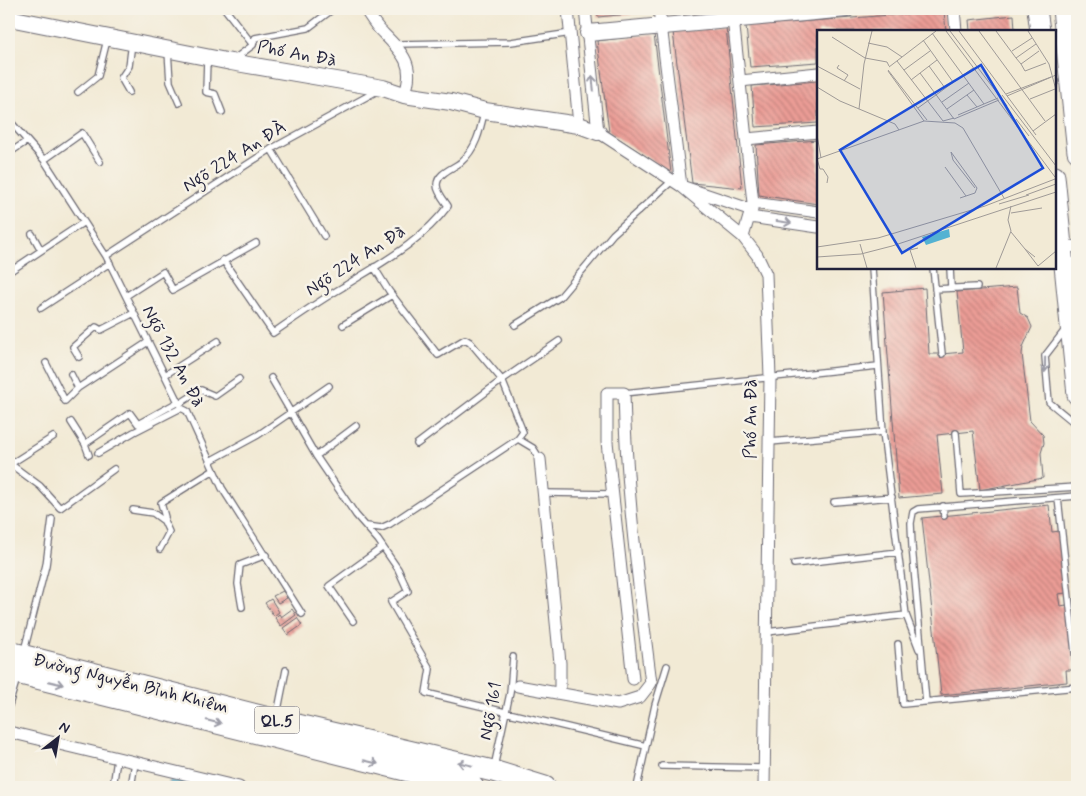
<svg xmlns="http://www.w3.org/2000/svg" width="1086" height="796" font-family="Mynerve,sans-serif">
  <defs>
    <pattern id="water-waves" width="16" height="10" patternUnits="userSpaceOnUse" patternTransform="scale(1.25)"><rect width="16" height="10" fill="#54b2d2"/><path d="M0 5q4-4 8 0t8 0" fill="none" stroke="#4590ac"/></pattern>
    <pattern id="building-back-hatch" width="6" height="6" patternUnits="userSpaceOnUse" patternTransform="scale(1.25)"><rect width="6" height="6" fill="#eb9c95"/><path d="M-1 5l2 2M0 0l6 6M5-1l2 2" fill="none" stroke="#be7f7b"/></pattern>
  </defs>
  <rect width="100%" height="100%" fill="#f7f3e8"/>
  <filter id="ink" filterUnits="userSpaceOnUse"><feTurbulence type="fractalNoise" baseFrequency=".02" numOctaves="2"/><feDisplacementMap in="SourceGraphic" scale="10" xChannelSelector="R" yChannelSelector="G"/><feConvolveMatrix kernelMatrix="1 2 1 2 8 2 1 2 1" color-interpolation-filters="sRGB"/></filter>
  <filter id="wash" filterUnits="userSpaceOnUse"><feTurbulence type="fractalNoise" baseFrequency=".0096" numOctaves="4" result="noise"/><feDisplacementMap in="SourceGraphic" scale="20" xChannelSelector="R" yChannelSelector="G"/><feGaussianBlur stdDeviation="1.12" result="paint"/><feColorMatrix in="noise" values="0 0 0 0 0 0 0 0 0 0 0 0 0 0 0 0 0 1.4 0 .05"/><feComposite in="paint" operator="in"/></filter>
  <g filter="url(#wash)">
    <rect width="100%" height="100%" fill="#f2ead5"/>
    <path fill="url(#water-waves)" stroke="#3b6a86" d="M 171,777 L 217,787 L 168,787 Z"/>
    <g id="blocks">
      <path fill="url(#building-back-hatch)" d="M 597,9 L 650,9 L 650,12 L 598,17 Z
        M 670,9 L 713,9 L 713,10 L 671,14 Z
        M 944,11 L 946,31 L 818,31 L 818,62 L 750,67 L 746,26 Z
        M 1014,15 L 1015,31 L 970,31 L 969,20 Z
        M 726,27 L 742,188 L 692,183 L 673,32 Z
        M 654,34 L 671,173 L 609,132 L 597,41 Z
        M 818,81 L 818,123 L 755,127 L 752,86 Z
        M 818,140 L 818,204 L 759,195 L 756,145 Z
        M 1017,287 L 1020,313 L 1028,318 L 1032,327 L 1023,347 L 1022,354 L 1030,421 L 1043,435 L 1044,443 L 1041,453 L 1043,478 L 980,490 L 973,431 L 937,435 L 943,494 L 899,498 L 883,292 L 925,288 L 929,354 L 942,354 L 963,352 L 957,292 Z
        M 1049,505 L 1052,532 L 1060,531 L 1066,593 L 1058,594 L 1060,606 L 1067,605 L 1074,670 L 1066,670 L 1067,682 L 941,695 L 922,518 Z
        M 283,591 L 287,598 L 278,603 L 273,596 Z
        M 271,599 L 279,612 L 274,616 L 265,603 Z
        M 292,609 L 296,615 L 281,626 L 275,618 L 279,614 L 281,617 Z
        M 297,618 L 302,625 L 288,635 L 283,628 Z"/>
    </g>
  </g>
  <g filter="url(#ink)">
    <use href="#blocks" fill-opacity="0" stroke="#6b6871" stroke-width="1"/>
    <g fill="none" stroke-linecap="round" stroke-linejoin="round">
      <g stroke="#6b6871" stroke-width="8">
        <path id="lane" d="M 225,9 L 253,45
          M 396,44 L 511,42 L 571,33
          M 168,51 L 170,82 L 179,103
          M 207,59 L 206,92 L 215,94 L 222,112
          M 233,60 L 253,45 L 255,38 L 308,28 L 333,9
          M 78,92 L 98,76 L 107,40
          M 129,92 L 121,78 L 129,66 L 132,43
          M 9,120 L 44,160 L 106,256 L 181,408 L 187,411 L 222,488 L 302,614
          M 271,149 L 324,236
          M 9,153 L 27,141
          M 44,160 L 82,133 L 100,162
          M 32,234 L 41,250
          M 106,256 L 271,149 L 377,91
          M 223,260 L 273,333 C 296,317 319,301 343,287 C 381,263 421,242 448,206 C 444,200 437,192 437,185 C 437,173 454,168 461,162 C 476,149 480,131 484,113
          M 933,268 L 942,354
          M 950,268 L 951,287
          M 9,272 L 84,222
          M 935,289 L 977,287
          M 126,296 L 163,272 L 173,290 L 256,243
          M 41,308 L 110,263
          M 343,325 L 392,295
          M 515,325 L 560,297 L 613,234 L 672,181
          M 1065,330 L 1045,356 L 1049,402 L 1077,425
          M 79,357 L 73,347 L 96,327 L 101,330 L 134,313
          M 46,363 L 65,401 L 78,388 L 148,342
          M 71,374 L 78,388
          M 165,375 L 218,341
          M 271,378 L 316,456 L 356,515 L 378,540 L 398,569 L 408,591 L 391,602 L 430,669 L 426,693 L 646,746
          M 624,393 L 878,366
          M 179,404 L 201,390 L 215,396 L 239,379
          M 71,422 L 85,444
          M 956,433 L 961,494 L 1077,487
          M 518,439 L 533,448 L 540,459
          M 770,442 L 883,432
          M 417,444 L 502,380 L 559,341
          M 98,453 L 134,432 L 181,408
          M 89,455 L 85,444 L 130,413 L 138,424 L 178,402
          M 316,456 L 356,426
          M 210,461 L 258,435 L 329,386
          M 9,463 L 40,486 L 60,508 L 114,469
          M 9,465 L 53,437
          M 544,493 L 613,494
          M 1058,498 L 1077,671
          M 834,502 L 892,497
          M 943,506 L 944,516
          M 133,510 L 153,513 L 164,521
          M 367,526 L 381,528 L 390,524 L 518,439 L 523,432 L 502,380 L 470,342 L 465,339 L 438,355 L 389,291 L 374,267
          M 160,549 L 169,532 L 164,521 L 165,517 L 161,503 L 214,470
          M 794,564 L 899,552
          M 242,607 L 238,584 L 240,565 L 266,555
          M 906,615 L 919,649
          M 353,621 L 329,586 L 383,547
          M 767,632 L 906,615 L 883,432 L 872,268
          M 898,644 L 903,704 L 1077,687
          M 24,651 L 46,565 L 52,519
          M 926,702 L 912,546 L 911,523 L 913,512 L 918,509 L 1077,496
          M 9,705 L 17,678
          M 277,715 L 286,670
          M 662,766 L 765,768
          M 494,767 L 510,693 L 513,657
          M 113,787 L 117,759
          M 131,787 L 135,763
          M 637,787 L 655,705 L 667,666"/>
      </g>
      <g stroke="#6b6871" stroke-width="13">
        <path id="street" d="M 365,9 C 370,16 375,25 381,31 C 401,51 417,65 404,95
          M 568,9 L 579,125
          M 585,9 L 598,132 L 681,186 L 743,237 L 757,255 L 766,274 L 770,377 L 764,787
          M 659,9 L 681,186 L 752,210
          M 732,9 L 753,203 L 743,237
          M 954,9 L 956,31
          M 740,81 L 818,73
          M 746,139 L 818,132
          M 753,203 L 818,212
          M 750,217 L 818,227
          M 1057,244 L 1077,247
          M 1059,262 L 1077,264
          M 540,459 L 560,663 L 560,693
          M 518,686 L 618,704 L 640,697 L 651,683 C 639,587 626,490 624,393 L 607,393 L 607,442 L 633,679
          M 9,732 L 239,787"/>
      </g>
      <g stroke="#6b6871" stroke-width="18">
        <path id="secondary" d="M 9,18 L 231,62 L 383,88 L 404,95 L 451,102 L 485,111 L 579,125 L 598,132
          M 588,33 L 847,9"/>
      </g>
      <g stroke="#6b6871" stroke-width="21">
        <path id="primary" d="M 1037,9 L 1040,31
          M 1062,9 L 1077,152
          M 1055,176 L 1077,395"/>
      </g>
      <g stroke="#6b6871" stroke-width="23">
        <path id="highway" d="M 9,652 L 276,720 L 493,771 L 545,787
          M 9,671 L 473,787"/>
      </g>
      <use href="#lane" stroke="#fff" stroke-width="5.5"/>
      <use href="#street" stroke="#fff" stroke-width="11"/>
      <use href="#secondary" stroke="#fff" stroke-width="16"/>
      <use href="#primary" stroke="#fff" stroke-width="19"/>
      <use href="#highway" stroke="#fff" stroke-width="21"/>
    </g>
    <defs><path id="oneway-shaft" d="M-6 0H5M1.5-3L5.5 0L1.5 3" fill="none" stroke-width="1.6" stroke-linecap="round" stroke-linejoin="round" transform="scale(1.25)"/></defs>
    <g stroke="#9c9ca7">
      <use href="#oneway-shaft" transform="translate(593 83) rotate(-96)"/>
      <use href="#oneway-shaft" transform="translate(784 222) rotate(8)"/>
      <use href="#oneway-shaft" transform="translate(1045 365) rotate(91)"/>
      <use href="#oneway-shaft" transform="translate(56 683) rotate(14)"/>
      <use href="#oneway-shaft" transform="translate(214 722) rotate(14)"/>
      <use href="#oneway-shaft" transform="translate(371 762) rotate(14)"/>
      <use href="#oneway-shaft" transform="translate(465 764) rotate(-167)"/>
    </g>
  </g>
  <g text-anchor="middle" stroke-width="5" stroke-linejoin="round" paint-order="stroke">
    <rect fill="#f7f3e8" stroke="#62616f" stroke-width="1" x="254.5" y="706.5" width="45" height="27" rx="4"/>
    <g font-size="16" font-weight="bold" fill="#22223b">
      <text x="277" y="726">QL.5</text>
    </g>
    <g font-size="18" fill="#22223b" stroke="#f7f3e8">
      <text transform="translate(297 53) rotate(10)" y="6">Phố An Đà</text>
      <text transform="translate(234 156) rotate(-32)" y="6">Ngõ 224 An ĐÀ</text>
      <text transform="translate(355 260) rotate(-33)" y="6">Ngõ 224 An Đà</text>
      <text transform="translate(174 356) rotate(62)" y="6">Ngõ 132 An Đà</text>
      <text transform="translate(750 419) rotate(-90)" y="6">Phố An Đà</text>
      <text transform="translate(131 683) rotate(14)" y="6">Đường Nguyễn Bỉnh Khiêm</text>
      <text transform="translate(490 711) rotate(-79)" y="6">Ngõ 161</text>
    </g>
  </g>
  <g transform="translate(817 30)">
    <rect width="239" height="239" fill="#f2ead5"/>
    <path d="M 132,199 L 133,207 L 109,215 L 105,207 Z" fill="#54b2d2"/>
    <path fill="none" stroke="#9f9a97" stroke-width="1" d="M 129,1 L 238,147M 133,1 L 190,76M 142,1 L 219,105M 162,1 L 228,91M 179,1 L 199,28M 211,1 L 232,34 L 239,60M 115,3 L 167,74M 15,7 L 48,28 L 70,32 L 72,36M 106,10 L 136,52M 51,13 L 70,17 L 85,27M 195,21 L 215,8M 80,31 L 126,91 L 137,88M 204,34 L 199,28 L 219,14M 22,35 L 20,38 L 31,45 L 27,51M 0,36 L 43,59M 112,36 L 128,58M 72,37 L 119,1M 71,40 L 110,90M 87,40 L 113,21M 71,41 L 107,91M 208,41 L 204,34 L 222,21M 208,41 L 229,33M 103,43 L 137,89M 94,50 L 120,30M 0,57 L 23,71 L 78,94 L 82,100M 189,64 L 234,47M 150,65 L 160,77M 185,65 L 239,136M 190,66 L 239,45M 213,69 L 238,59M 125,72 L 152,53M 101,78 L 156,38M 42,79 L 47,34 L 55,1M 130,79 L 157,60M 141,85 L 181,68M 137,89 L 182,70M 199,89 L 212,106M 216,101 L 239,84M 0,105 L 4,128M 134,122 L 160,158 L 158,163 L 143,168M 134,122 L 136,130 L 158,158M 0,129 L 107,91 L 138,93 L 146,98 L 187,168M 0,129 L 3,139 L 6,139 L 11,147 L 10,153M 128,137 L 149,166M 209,165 L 239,154M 182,174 L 212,165M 194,183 L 225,178M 194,202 L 208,219M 43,214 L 50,238M 0,217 L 61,208 L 168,176 L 238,149M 0,227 L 44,224 L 75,216 L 239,162M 218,227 L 208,219 L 221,236 L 239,221M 99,238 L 93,220 L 101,218M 179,238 L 194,201 L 191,190 L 194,176"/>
    <path fill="#1d4ed8" fill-opacity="0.15" stroke="#1d4ed8" stroke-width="2.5" d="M 164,35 L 226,138 L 85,223 L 23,120 Z"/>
    <rect width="239" height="239" fill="none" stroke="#22223b" stroke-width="2.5"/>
  </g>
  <rect width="1086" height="796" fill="none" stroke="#f7f3e8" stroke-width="30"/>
  <g transform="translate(58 738) rotate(31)" stroke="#f7f3e8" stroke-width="4" paint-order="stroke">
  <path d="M0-4L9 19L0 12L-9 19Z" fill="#22223b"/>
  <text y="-8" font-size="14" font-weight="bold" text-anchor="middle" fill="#22223b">N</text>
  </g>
</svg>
